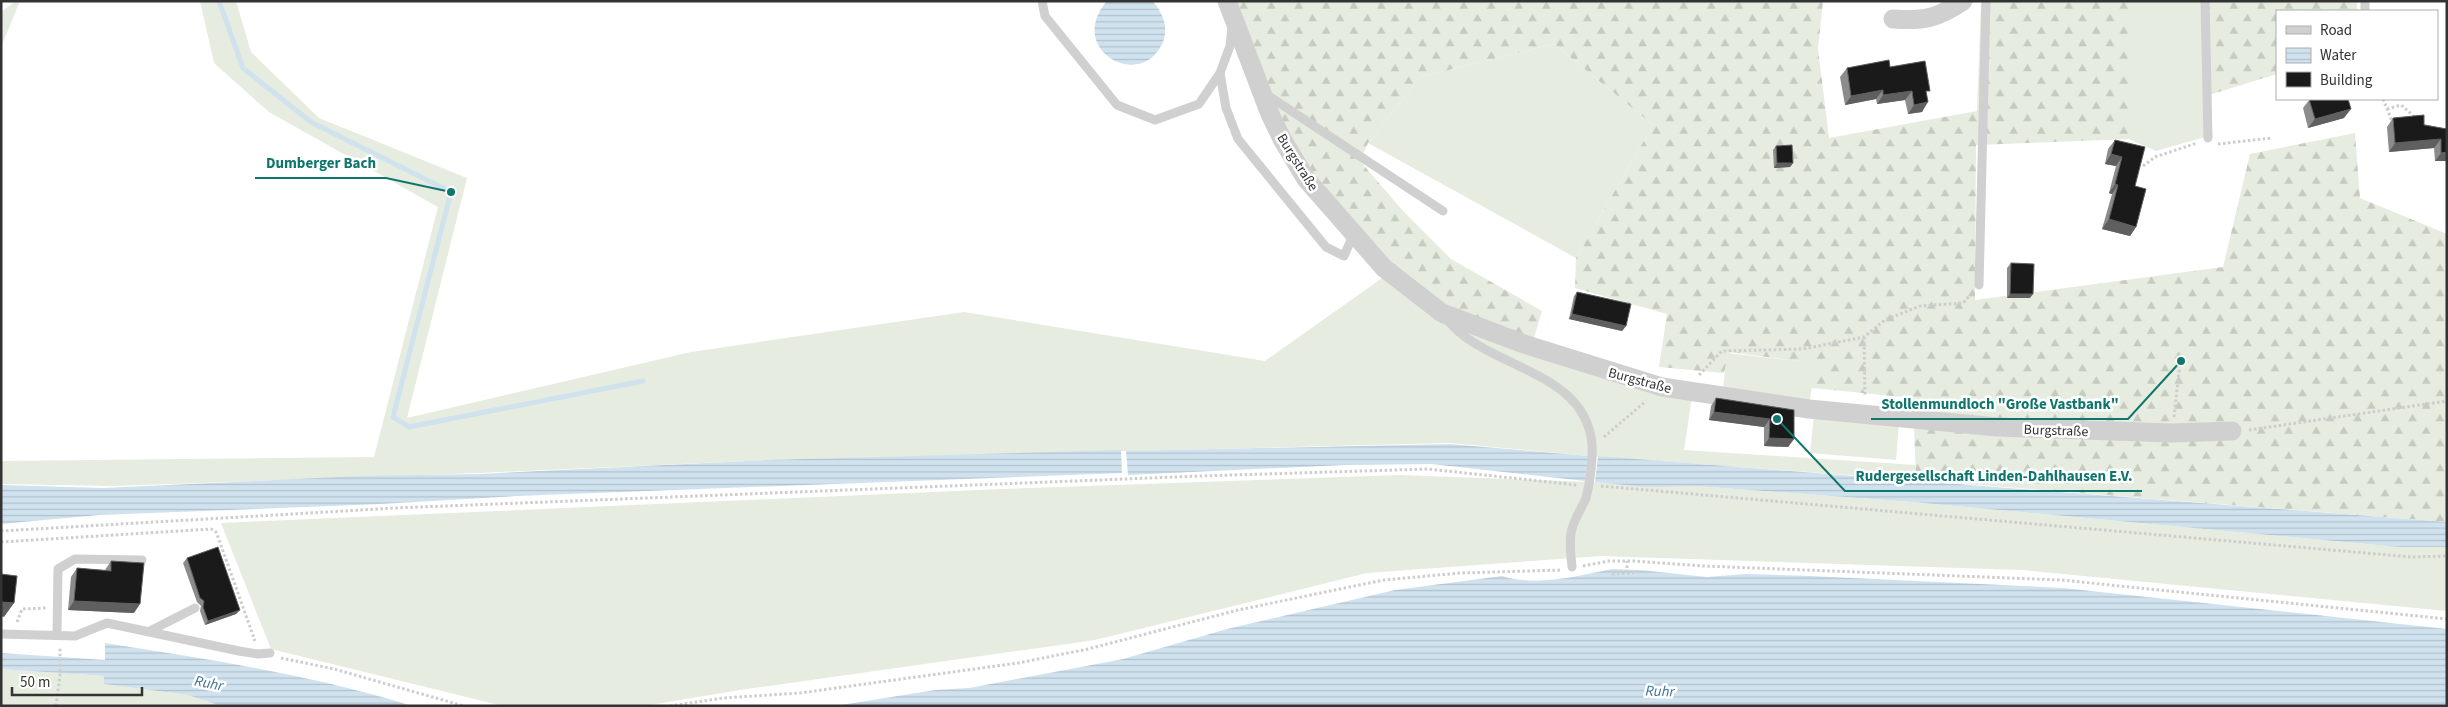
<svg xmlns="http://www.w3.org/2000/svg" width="2448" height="707" font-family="'Source Sans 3',sans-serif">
  <defs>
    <pattern id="forest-firs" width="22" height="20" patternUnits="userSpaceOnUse" patternTransform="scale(1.25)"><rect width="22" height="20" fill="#e6ecdf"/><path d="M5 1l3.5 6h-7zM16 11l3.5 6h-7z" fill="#c6cbc0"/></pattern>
    <pattern id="water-rules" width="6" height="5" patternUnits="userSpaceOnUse" patternTransform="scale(1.25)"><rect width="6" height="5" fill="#cfe2ee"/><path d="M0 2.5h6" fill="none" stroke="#b2c2cd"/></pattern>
  </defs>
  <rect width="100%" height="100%" fill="#fff"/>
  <path fill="#e6ecdf" d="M 16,1 L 20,1 L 1,47 L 1,12 Z
    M 200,1 L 236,1 L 251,52 L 319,118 L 467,178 L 407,418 L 691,352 L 964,312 L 1265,361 L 1385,276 L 1450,315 L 1692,397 L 1684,450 L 1915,465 L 1916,480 L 1589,456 L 1450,443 L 771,460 L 479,473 L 115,486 L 1,484 L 1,461 L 374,457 L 438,207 L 269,112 L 214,63 Z
    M 2129,1 L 2202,1 L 2205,137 L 2156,151 L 2129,139 Z
    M 1554,44 L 1653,125 L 1576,258 L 1368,143 L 1420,77 Z
    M 1727,353 L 1815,363 L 1810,400 L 1723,389 Z
    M 1814,415 L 1899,422 L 1896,460 L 1810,453 Z
    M 1400,475 L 1696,486 L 1912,502 L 2399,547 L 2447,547 L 2447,611 L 2021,570 L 1601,556 L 1367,573 L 1095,640 L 740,690 L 644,706 L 503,706 L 271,649 L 221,523 L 1001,489 Z
    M 1,669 L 104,676 L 105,684 L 188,695 L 221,706 L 1,706 Z"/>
  <path fill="url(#forest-firs)" d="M 1236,1 L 1823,1 L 1818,49 L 1829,138 L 1977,111 L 1981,1 L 2129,1 L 2129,139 L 1976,145 L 1975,300 L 2223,267 L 2250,154 L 2355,133 L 2360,198 L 2447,234 L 2447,522 L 1916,480 L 1913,398 L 1812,388 L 1812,363 L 1729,352 L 1724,373 L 1659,367 L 1667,314 L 1575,288 L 1576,258 L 1653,125 L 1554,44 L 1420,77 L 1368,143 L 1360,161 L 1404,212 L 1451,259 L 1542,311 L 1533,341 L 1450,315 L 1390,270 L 1309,178 L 1284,129 Z
    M 2208,1 L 2357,1 L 2357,11 L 2277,11 L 2277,74 L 2209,95 Z"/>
  <path fill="url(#water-rules)" d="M 1107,1 L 1152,1 C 1162,11 1168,25 1164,39 C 1145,94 1064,51 1107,1 Z
    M 1450,444 L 1589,456 L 1585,481 L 1431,464 L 1345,465 L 1128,475 L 1126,451 Z
    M 1121,450 L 1122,473 L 517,496 L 381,504 L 99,515 L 1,524 L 1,485 L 103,488 L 361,476 L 479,474 L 768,460 Z
    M 1598,456 L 2447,522 L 2447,547 L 2399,547 L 1912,502 L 1696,486 L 1644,487 L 1595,482 Z
    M 1612,569 L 1640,570 L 1707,577 L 1745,574 L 1810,576 L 2063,588 L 2447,629 L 2447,706 L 835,706 L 935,690 L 969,688 L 1123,659 L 1227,629 L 1395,590 L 1502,576 C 1537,587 1577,576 1612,569 Z
    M 105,643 C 208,659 312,675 412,706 L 221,706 L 188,695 L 104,684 L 104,676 L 1,669 L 1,653 L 105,660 Z"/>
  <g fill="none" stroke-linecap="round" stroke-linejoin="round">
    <path stroke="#cfe2ee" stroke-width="5" d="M 219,1 L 243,68 L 311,122 L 451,192 L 393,417 L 409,427 L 643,381"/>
    <path stroke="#cdcdcd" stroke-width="3" stroke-dasharray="2.5 2.5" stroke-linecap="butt" d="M 2383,99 L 2392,121
      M 2387,109 L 2401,105 L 2416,118
      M 2218,144 L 2272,138
      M 2143,166 L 2155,157 L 2197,143
      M 1864,337 L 1865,397
      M 1699,375 L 1722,351 L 1803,349 L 1864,337 L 1885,320 L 1920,306 L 1963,303 L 1971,294
      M 2174,417 L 2180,363
      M 2249,430 L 2447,401
      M 1604,437 L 1646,401
      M 1601,486 L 2411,557 L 2447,556
      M 1,531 L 395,508 L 1200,476 L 1428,469 L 1577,485
      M 1,542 L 211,529 L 216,532 L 218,537 L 255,641
      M 1583,566 L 1609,561 L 1634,561 L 1703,566 L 2061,580 L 2447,619
      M 1627,573 L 1627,561
      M 1612,574 L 1639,572
      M 17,622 L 22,609 L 46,608
      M 281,658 L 334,669 L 464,706
      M 56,706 L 60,676 L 60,647
      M 670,706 L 723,698 L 800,693 L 1018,663 L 1088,649 L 1238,610 L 1384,580 L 1460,573 L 1562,570"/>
    <path stroke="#d0d0d0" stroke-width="9" d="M 1042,1 L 1045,16 L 1117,105 L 1155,120 L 1199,104 L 1220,73 L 1230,46 L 1232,27
      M 2205,1 L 2208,138
      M 2365,1 L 2365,11
      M 1220,73 L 1226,108 L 1238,139 L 1326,247 L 1344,256 L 1354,233
      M 1264,93 L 1443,211
      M 1979,285 L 1986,1
      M 1447,319 C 1484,369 1585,368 1592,444 C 1593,460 1590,483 1586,498 C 1581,510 1573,520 1571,533 C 1569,544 1571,556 1572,567
      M 148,632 L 195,608
      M 1,634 L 75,636 L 107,623 L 239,651 L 258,654 L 270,653
      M 57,634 L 58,569 L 75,559 L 142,560"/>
    <path stroke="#d0d0d0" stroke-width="19" d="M 1227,1 L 1270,114 L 1282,139 L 1306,179 L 1384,268 L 1442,313 L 1524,344 L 1662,387 L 1809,409 L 1997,427 L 2172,433 L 2232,431
      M 1893,19 C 1924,21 1936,19 1963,1"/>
  </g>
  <path fill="#8c8c8c" d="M 1890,67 L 1927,96 L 1922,112 L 1908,114 L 1905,100 L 1877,104 L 1876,99 L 1845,105 L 1840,77 L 1847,68 Z
    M 2310,99 L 2344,118 L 2308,128 L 2303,108 Z
    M 2393,118 L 2447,129 L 2447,161 L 2435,161 L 2434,148 L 2389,152 L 2387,127 Z
    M 2115,140 L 2135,186 L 2136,227 L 2130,236 L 2102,229 L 2112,194 L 2109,193 L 2116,166 L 2105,164 L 2108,149 Z
    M 1776,146 L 1793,163 L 1790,167 L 1774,168 L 1773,150 Z
    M 2011,263 L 2030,298 L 2007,298 L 2007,268 Z
    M 1577,292 L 1626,326 L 1622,331 L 1569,319 L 1574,296 Z
    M 1716,398 L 1794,410 L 1794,439 L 1788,447 L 1764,446 L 1764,427 L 1709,420 L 1711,406 Z
    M 187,558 L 240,610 L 236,614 L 205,625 L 200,611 L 201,606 L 197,602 L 183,563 Z
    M 111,561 L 134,613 L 68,610 L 71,577 L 77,568 L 105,570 Z"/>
  <path fill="#5f5f5f" d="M 1883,90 L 1876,99 L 1845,105 L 1851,96 Z
    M 1912,91 L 1905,100 L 1877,104 L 1883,95 Z
    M 1928,102 L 1922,112 L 1908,114 L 1914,105 Z
    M 2351,109 L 2344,118 L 2308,128 L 2315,119 Z
    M 2441,139 L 2434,148 L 2389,152 L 2395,143 Z
    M 2447,152 L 2447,161 L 2435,161 L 2441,153 Z
    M 2111,154 L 2122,157 L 2116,166 L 2105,164 Z
    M 1777,163 L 1793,163 L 1790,167 L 1774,168 Z
    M 2115,184 L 2118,185 L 2112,194 L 2109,193 Z
    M 2109,219 L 2136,227 L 2130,236 L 2102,229 Z
    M 2010,294 L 2033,294 L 2030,298 L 2007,298 Z
    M 1572,314 L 1626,326 L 1622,331 L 1569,319 Z
    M 1714,412 L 1770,419 L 1764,427 L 1709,420 Z
    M 1769,438 L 1794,439 L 1788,447 L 1764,446 Z
    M 74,601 L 140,604 L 134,613 L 68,610 Z
    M 1,602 L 14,603 L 4,617 L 1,616 Z
    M 240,610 L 236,614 L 205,625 L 208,621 Z"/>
  <path fill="#1a1a1a" stroke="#5f5f5f" d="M 1889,60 L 1890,67 L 1925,61 L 1930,91 L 1926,91 L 1928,102 L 1914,105 L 1912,91 L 1883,95 L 1883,90 L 1851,96 L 1847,68 Z
    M 2309,99 L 2348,99 L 2351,109 L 2315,119 Z
    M 2424,115 L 2424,125 L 2447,129 L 2447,152 L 2441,153 L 2441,139 L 2395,143 L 2393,118 Z
    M 2115,140 L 2145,147 L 2135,186 L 2146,189 L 2136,227 L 2109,219 L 2118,185 L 2115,184 L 2122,157 L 2111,154 Z
    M 1792,145 L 1793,163 L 1777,163 L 1776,146 Z
    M 2011,263 L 2034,264 L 2033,294 L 2010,294 Z
    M 1577,292 L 1631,304 L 1626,326 L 1572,314 Z
    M 1716,398 L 1794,410 L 1794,439 L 1769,438 L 1770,419 L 1714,412 Z
    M 218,547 L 240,610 L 208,621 L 203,607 L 204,601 L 200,598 L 187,558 Z
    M 111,561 L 144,563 L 140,604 L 74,601 L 77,568 L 111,571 Z
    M 1,574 L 17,576 L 14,603 L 1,602 Z"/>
  <g text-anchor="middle" stroke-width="5" stroke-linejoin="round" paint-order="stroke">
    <g font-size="14" fill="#333" stroke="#fff">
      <text transform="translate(1298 162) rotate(58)" y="5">Burgstraße</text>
      <text transform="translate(1640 380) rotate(15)" y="5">Burgstraße</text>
      <text transform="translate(2056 430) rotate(2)" y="5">Burgstraße</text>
    </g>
    <g font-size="15" font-style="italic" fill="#3f7597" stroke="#fff">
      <text transform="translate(209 683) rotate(11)" y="5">Ruhr</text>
      <text transform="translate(1660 691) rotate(2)" y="5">Ruhr</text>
    </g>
  </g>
  <path fill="none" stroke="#0f766e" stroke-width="2" d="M451 192L386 178H255M2181 361L2128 419H1871M1777 419L1845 491H2142"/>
  <g fill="#0f766e" stroke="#fff" stroke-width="2">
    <circle cx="451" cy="192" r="5"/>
    <circle cx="2181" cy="361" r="5"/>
    <circle cx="1777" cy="419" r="5"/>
  </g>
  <g font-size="15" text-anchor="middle" font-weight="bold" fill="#0f766e" stroke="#fff" stroke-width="5" stroke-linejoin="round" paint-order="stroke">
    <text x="321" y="168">Dumberger Bach</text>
    <text x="2000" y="409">Stollenmundloch "Große Vastbank"</text>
    <text x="1994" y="481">Rudergesellschaft Linden-Dahlhausen E.V.</text>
  </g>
  <rect width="2448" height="707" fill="none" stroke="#333333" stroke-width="5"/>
  <rect x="2276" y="10" width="162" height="90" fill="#ffffff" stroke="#adadad"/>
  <rect x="2286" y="26" width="25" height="8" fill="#d0d0d0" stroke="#adadad"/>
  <text x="2320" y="35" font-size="15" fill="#333333">Road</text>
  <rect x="2286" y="48" width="25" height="15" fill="url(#water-rules)" stroke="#adadad"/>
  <text x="2320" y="60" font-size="15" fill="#333333">Water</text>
  <rect x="2286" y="72" width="25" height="15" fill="#1a1a1a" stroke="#adadad"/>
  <text x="2320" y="85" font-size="15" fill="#333333">Building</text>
  <path d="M12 687v8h130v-8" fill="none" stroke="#333333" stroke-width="2.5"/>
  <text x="20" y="687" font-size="15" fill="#333333" stroke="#ffffff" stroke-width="4" paint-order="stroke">50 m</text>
</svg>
